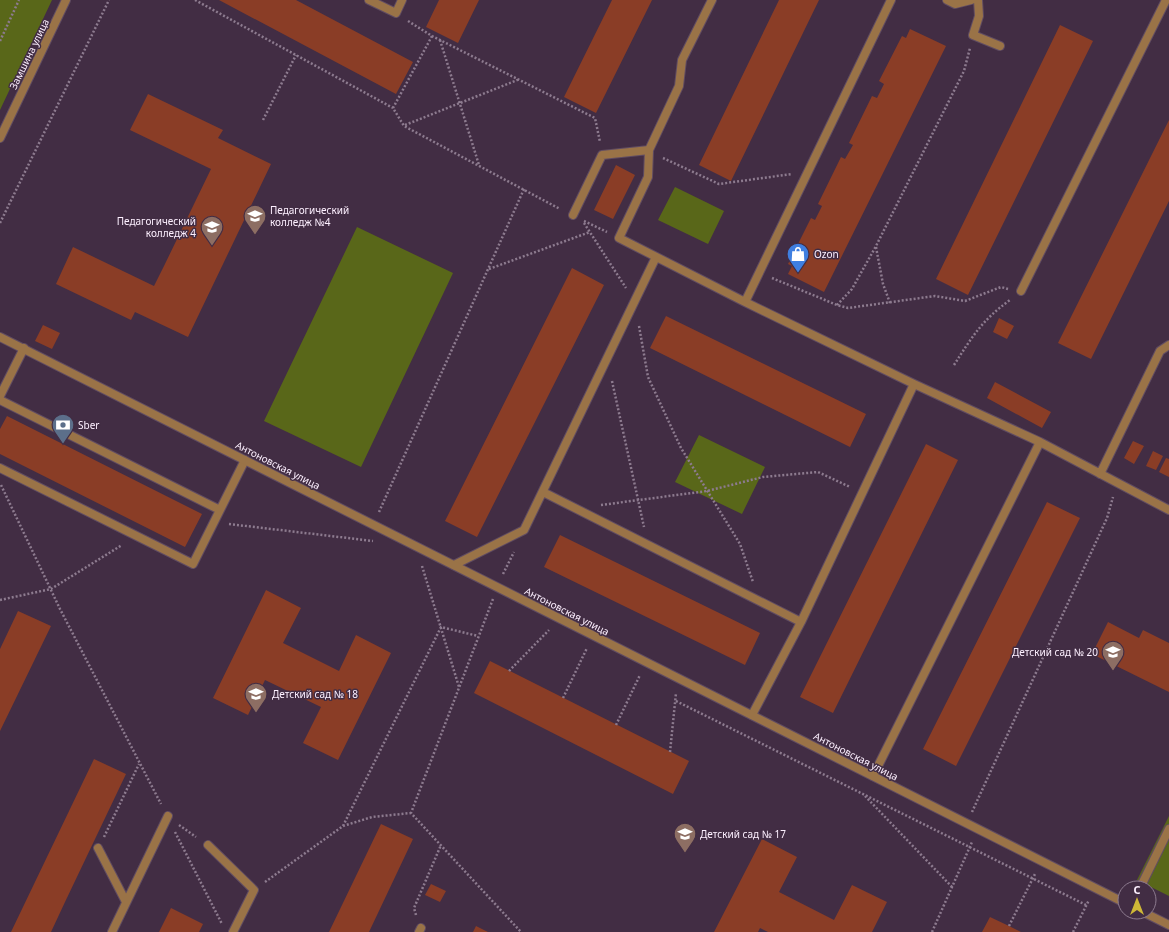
<svg xmlns="http://www.w3.org/2000/svg" width="1169" height="932" font-family="'Noto Sans',sans-serif">
  <rect width="100%" height="100%" fill="#422d44"/>
  <path fill="#596719" d="M 0,0 L 52,0 L 0,110 Z
    M 675,187 L 724,211 L 708,244 L 658,220 Z
    M 357,227 L 453,273 L 361,467 L 264,421 Z
    M 699,435 L 765,467 L 742,514 L 675,482 Z
    M 1169,816 L 1169,896 L 1137,880 Z"/>
  <path fill="#8a3d26" d="M 219,0 L 296,0 L 413,62 L 396,94 Z
    M 439,0 L 479,0 L 458,43 L 426,27 Z
    M 612,0 L 652,0 L 596,113 L 564,97 Z
    M 779,0 L 819,0 L 731,181 L 699,165 Z
    M 1060,25 L 1093,41 L 968,295 L 936,279 Z
    M 910,29 L 946,46 L 824,292 L 788,274 L 792,266 L 788,264 L 811,218 L 815,220 L 822,206 L 818,204 L 841,157 L 845,159 L 853,145 L 849,143 L 872,96 L 877,98 L 884,84 L 879,81 L 902,36 L 906,38 Z
    M 148,94 L 223,130 L 218,138 L 271,164 L 188,337 L 135,312 L 131,320 L 56,284 L 73,247 L 154,286 L 164,266 L 211,169 L 130,130 Z
    M 1169,120 L 1169,201 L 1091,359 L 1058,343 Z
    M 616,165 L 635,175 L 613,219 L 594,210 Z
    M 572,268 L 604,285 L 477,537 L 445,521 Z
    M 666,316 L 866,414 L 850,447 L 650,348 Z
    M 999,318 L 1014,326 L 1007,339 L 993,332 Z
    M 43,325 L 60,333 L 52,349 L 35,341 Z
    M 995,382 L 1051,412 L 1042,428 L 987,398 Z
    M 7,416 L 202,514 L 185,547 L 0,454 L 0,429 Z
    M 1133,441 L 1144,446 L 1134,464 L 1124,458 Z
    M 926,444 L 958,460 L 833,713 L 800,697 Z
    M 1153,451 L 1163,456 L 1156,470 L 1146,466 Z
    M 1166,458 L 1169,459 L 1169,477 L 1159,472 Z
    M 1047,502 L 1080,518 L 956,766 L 923,749 Z
    M 560,535 L 760,633 L 745,665 L 544,567 Z
    M 266,590 L 301,608 L 283,643 L 339,671 L 356,635 L 391,653 L 338,760 L 303,743 L 321,707 L 265,680 L 248,715 L 213,698 Z
    M 18,611 L 51,626 L 0,731 L 0,649 Z
    M 1108,622 L 1139,638 L 1143,630 L 1169,643 L 1169,692 L 1092,654 Z
    M 490,661 L 689,761 L 673,794 L 474,693 Z
    M 94,759 L 126,774 L 65,902 L 51,932 L 11,932 Z
    M 381,824 L 413,839 L 369,932 L 329,932 Z
    M 762,839 L 797,857 L 779,892 L 834,920 L 852,885 L 887,902 L 872,932 L 768,932 L 760,928 L 758,932 L 714,932 Z
    M 431,884 L 446,891 L 440,902 L 425,895 Z
    M 171,908 L 203,924 L 199,932 L 159,932 Z
    M 990,917 L 1009,926 L 1021,932 L 982,932 Z
    M 476,926 L 488,932 L 473,932 Z"/>
  <g fill="none" stroke-linecap="round" stroke-linejoin="round">
    <g stroke="#604c62" stroke-width="10">
      <path id="service" d="M 369,0 L 396,13 L 402,0
        M 712,0 L 682,60 L 679,86 L 649,150 L 648,177 L 619,238 L 745,302 L 914,384 L 1040,442 L 1169,510
        M 947,0 L 955,4 L 971,0
        M 978,0 L 979,16 L 973,35 L 1000,46
        M 573,215 L 602,155 L 649,150
        M 1021,291 L 1166,0
        M 745,302 L 891,0
        M 0,396 L 24,348
        M 0,400 L 220,510 L 245,460
        M 0,468 L 193,564 L 220,510
        M 1100,474 L 1160,351 L 1169,345
        M 543,492 L 801,622
        M 454,565 L 524,530 L 656,257
        M 752,715 L 801,622 L 914,384
        M 873,776 L 1040,442
        M 208,845 L 254,890 L 233,932
        M 98,848 L 126,902
        M 1140,888 L 1169,829
        M 112,932 L 168,816
        M 419,932 L 421,928"/>
    </g>
    <g stroke="#604c62" stroke-width="10">
      <path id="minor" d="M 0,337 L 1125,903
        M 1143,912 L 1169,925"/>
    </g>
    <g stroke="#604c62" stroke-width="10">
      <path id="tertiary" d="M 0,138 L 66,0"/>
    </g>
    <path stroke="#8d7b8f" stroke-width="2.5" stroke-dasharray="2 2" stroke-linecap="butt" d="M 195,0 L 393,108
      M 408,21 L 432,36 L 595,118 L 600,142
      M 432,36 L 393,108 L 404,126 L 560,209
      M 440,40 L 479,165
      M 0,41 L 19,0
      M 263,120 L 296,55
      M 405,125 L 520,79
      M 663,158 L 719,184 L 792,174
      M 584,221 L 607,232
      M 0,223 L 109,0
      M 584,223 L 626,288
      M 876,247 L 883,284 L 890,303
      M 489,269 L 590,232
      M 772,278 L 837,305 L 848,308 L 935,296 L 965,301 L 1001,287 L 1008,289
      M 837,305 L 852,289 L 876,246 L 964,71 L 970,48
      M 639,326 L 648,377 L 681,448 L 740,544 L 753,582
      M 954,365 C 972,337 982,320 1010,300
      M 612,381 L 644,527
      M 1,485 L 60,609 L 161,804
      M 601,505 L 707,491 L 763,477 L 818,472 L 850,487
      M 379,512 L 524,189
      M 229,524 L 373,541
      M 422,566 L 459,687
      M 503,574 L 514,552
      M 493,599 L 411,813 L 521,932
      M 0,600 L 51,589 L 122,545
      M 509,671 L 549,630
      M 563,698 L 587,648
      M 676,701 L 1086,905
      M 616,725 L 640,675
      M 670,752 L 676,693
      M 865,796 L 952,887
      M 972,812 L 1107,518 L 1113,497
      M 179,825 L 196,837
      M 343,826 L 372,817 L 411,813
      M 175,832 L 222,924
      M 104,837 L 139,764
      M 265,882 L 343,826 L 441,627 L 478,636
      M 416,915 L 414,908 L 441,845
      M 1009,926 L 1035,874
      M 932,932 L 972,842
      M 1073,932 L 1089,900"/>
    <use href="#service" stroke="#9a7347" stroke-width="8"/>
    <use href="#minor" stroke="#9a7347" stroke-width="8"/>
    <use href="#tertiary" stroke="#9a7347" stroke-width="8"/>
  </g>
  <defs>
    <g id="university-pin" transform="scale(1.15)"><path d="M0 17L-7.5 6A9.5 9.5 0 1 1 7.5 6Z" fill="#8d6e63" stroke="#422d44"/><path d="M0-5L7-2L0 1L-7-2ZM-4 1L0 2.5L4 1V4Q0 6-4 4Z" fill="#fff"/></g>
    <g id="shop-pin" transform="scale(1.15)"><path d="M0 17L-7.5 6A9.5 9.5 0 1 1 7.5 6Z" fill="#3f7fe0" stroke="#422d44"/><path d="M-5-2.5h2.3a2.7 3.5 0 0 1 5.4 0H5L5.5 6h-11ZM-1.5-2.5h3a1.5 2.3 0 0 0-3 0Z" fill="#fff"/></g>
    <g id="bank-pin" transform="scale(1.15)"><path d="M0 17L-7.5 6A9.5 9.5 0 1 1 7.5 6Z" fill="#5c6f8a" stroke="#422d44"/><path d="M-6-4H6V4H-6ZM0-2.3a2.3 2.3 0 1 0 0 4.6a2.3 2.3 0 1 0 0-4.6Z" fill="#fff"/></g>
    <g id="school-pin" transform="scale(1.15)"><path d="M0 17L-7.5 6A9.5 9.5 0 1 1 7.5 6Z" fill="#8d6e63" stroke="#422d44"/><path d="M0-5L7-2L0 1L-7-2ZM-4 1L0 2.5L4 1V4Q0 6-4 4Z" fill="#fff"/></g>
  </defs>
  <g fill-rule="evenodd">
    <use href="#university-pin" x="255" y="216"/>
    <use href="#university-pin" x="212" y="227"/>
    <use href="#shop-pin" x="798" y="254"/>
    <use href="#bank-pin" x="63" y="425"/>
    <use href="#school-pin" x="1113" y="652"/>
    <use href="#school-pin" x="256" y="694"/>
    <use href="#school-pin" x="685" y="834"/>
  </g>
  <g text-anchor="middle" stroke-width="3" stroke-linejoin="round" paint-order="stroke">
    <g font-size="10" fill="#fdf0ff" stroke="#422d44">
      <text transform="translate(29 54) rotate(-64)" y="4">Замшина улица</text>
      <text transform="translate(278 465) rotate(27)" y="4">Антоновская улица</text>
      <text transform="translate(567 611) rotate(27)" y="4">Антоновская улица</text>
      <text transform="translate(856 756) rotate(27)" y="4">Антоновская улица</text>
    </g>
    <g font-size="10" fill="#fdf0ff" stroke="#422d44" text-anchor="start">
      <text x="270" y="214">Педагогический<tspan x="270" dy="12">колледж №4</tspan></text>
      <text x="196" y="225" text-anchor="end">Педагогический<tspan x="196" dy="12">колледж 4</tspan></text>
      <text x="814" y="258">Ozon</text>
      <text x="78" y="429">Sber</text>
      <text x="1098" y="656" text-anchor="end">Детский сад № 20</text>
      <text x="272" y="698">Детский сад № 18</text>
      <text x="700" y="838">Детский сад № 17</text>
    </g>
  </g>
  <g transform="translate(1137 900)"><circle r="19" fill="#422d44" stroke="#8d7b8f"/>
  <path d="M0-3L7 15L0 10L-7 15Z" fill="#cfb837"/>
  <text y="-6" font-size="11" font-weight="bold" text-anchor="middle" fill="#fdf0ff">С</text>
  </g>
</svg>
